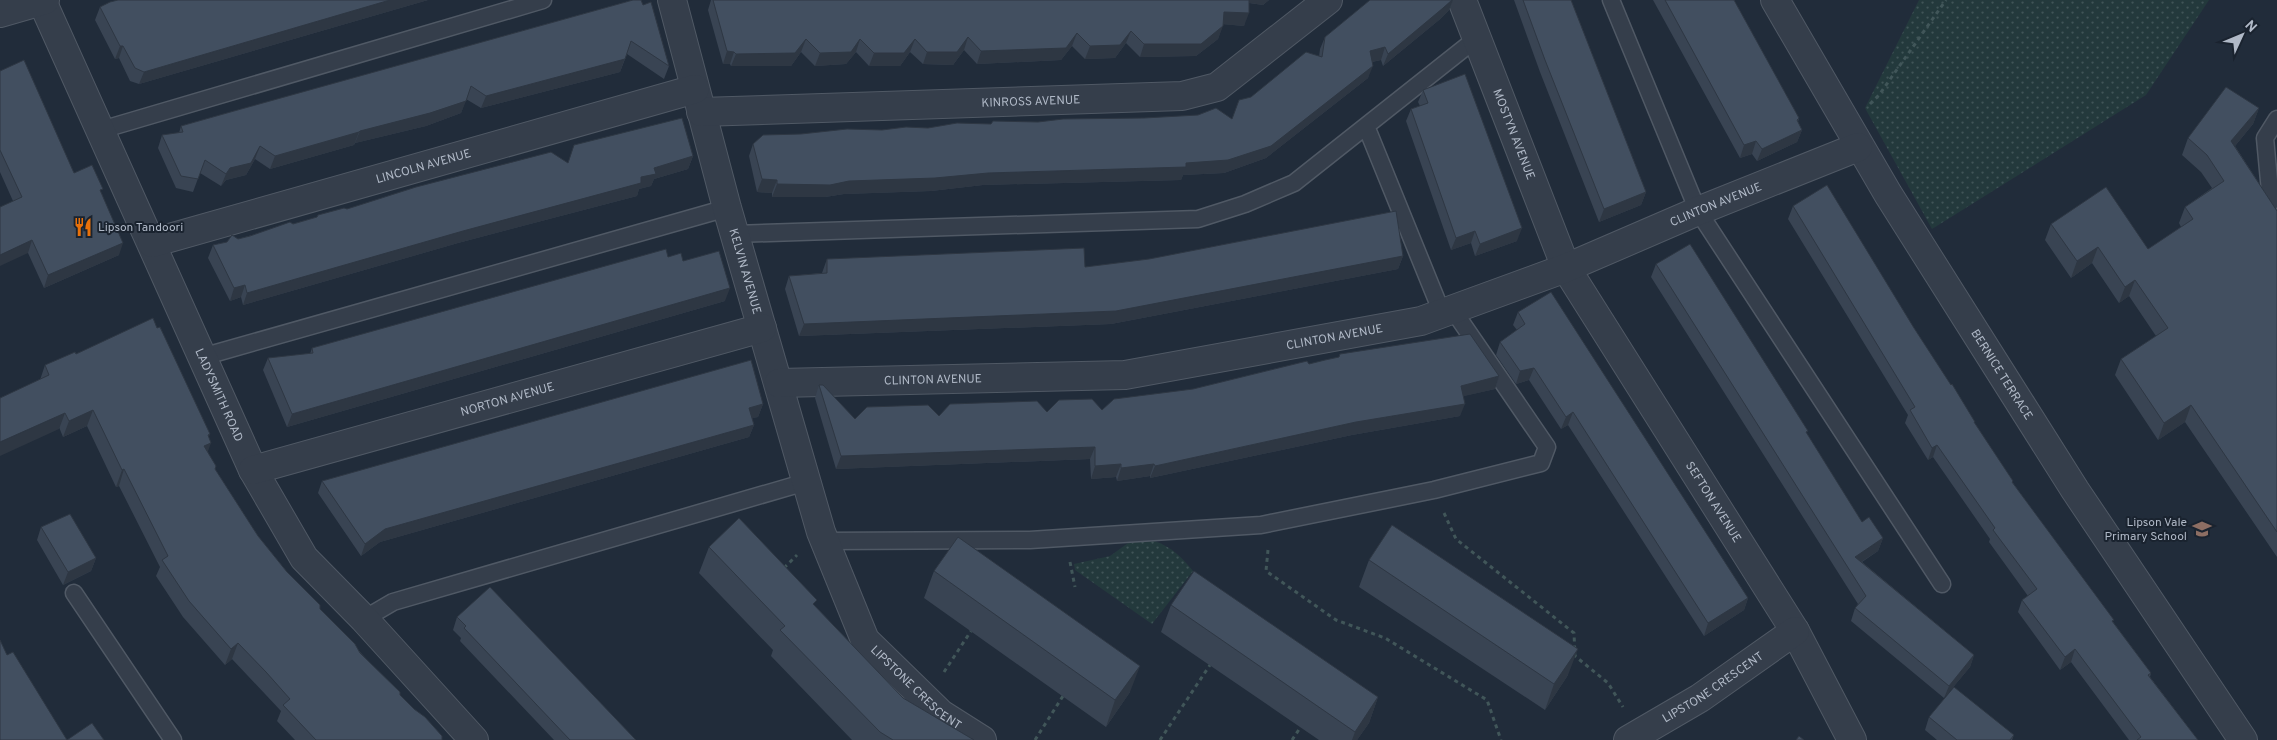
<svg xmlns="http://www.w3.org/2000/svg" width="2277" height="740" font-family="Overpass,sans-serif">
  <defs>
    <pattern id="green-dots" width="8" height="8" patternUnits="userSpaceOnUse" patternTransform="scale(1.25)"><rect width="8" height="8" fill="#23393c"/><path d="M2 2h.1M6 6h.1" fill="none" stroke="#405457" stroke-width="1.8" stroke-linecap="round"/></pattern>
  </defs>
  <rect width="100%" height="100%" fill="#212c3a"/>
  <path fill="url(#green-dots)" d="M 1919,0 L 2209,0 L 2146,95 L 1932,229 L 1865,108 Z
    M 1135,538 C 1162,539 1177,551 1193,571 L 1152,624 L 1075,570 L 1074,564 L 1110,556 Z"/>
  <g fill="none" stroke-linecap="round" stroke-linejoin="round">
    <g stroke="#505965" stroke-width="19">
      <path id="service" d="M 1611,0 L 1698,211 L 1942,584
        M 1366,126 L 1442,313
        M 101,130 L 543,0
        M 2271,202 L 2265,138 L 2277,119
        M 735,234 L 1198,219 L 1245,204 L 1294,183 L 1477,38
        M 202,357 L 727,208
        M 824,541 L 1030,540 L 1261,525 L 1434,490 L 1541,463 L 1547,447 L 1453,310
        M 74,593 L 173,740
        M 364,619 L 393,602 L 806,482"/>
    </g>
    <g stroke="#505965" stroke-width="30">
      <g id="minor">
        <path id="s1" d="M 672,0 L 727,208 L 821,532 L 865,640 L 941,714 L 982,740"/>
        <path id="s2" d="M 1462,0 L 1566,268 L 1795,631 L 1852,740"/>
        <path id="s3" d="M 1775,0 L 1888,194 L 2075,490 L 2243,740"/>
        <path id="s4" d="M 42,1 L 253,470 L 304,558 L 364,619 L 474,740"/>
        <path d="M 0,13 L 45,0"/>
        <path id="s5" d="M 701,112 L 1182,96 L 1217,87 L 1328,0"/>
        <path id="s6" d="M 152,243 L 695,89"/>
        <path id="s7" d="M 779,383 L 1125,375 L 1421,321 L 1566,268 L 1698,211 L 1858,147"/>
        <path id="s8" d="M 253,470 L 762,328"/>
        <path id="s9" d="M 1628,740 L 1700,698 L 1795,631"/>
      </g>
    </g>
    <path stroke="#415659" stroke-width="3" stroke-dasharray="4 4" stroke-linecap="butt" d="M 1870,104 L 1879,95 L 1946,0
      M 1444,513 L 1456,539 L 1574,633 L 1575,656 L 1608,683 L 1623,707
      M 1268,550 L 1266,571 L 1336,620 L 1385,638 L 1487,700 L 1501,740
      M 1070,562 L 1075,587
      M 784,568 L 797,555
      M 944,672 L 971,631
      M 1035,740 L 1063,696
      M 1160,740 L 1210,665
      M 1292,740 L 1300,728"/>
    <use href="#service" stroke="#353e4b" stroke-width="16"/>
    <use href="#minor" stroke="#353e4b" stroke-width="28"/>
  </g>
  <path fill="#394453" d="M 118,0 L 428,0 L 139,84 L 130,81 L 119,58 L 115,59 L 95,20 L 100,7 Z
    M 633,0 L 669,66 L 664,79 L 627,54 L 620,72 L 481,108 L 466,99 L 461,113 L 426,126 L 355,143 L 354,145 L 270,169 L 255,159 L 246,175 L 226,180 L 221,186 L 200,173 L 193,192 L 176,188 L 158,148 L 162,135 L 179,133 L 181,126 Z
    M 711,0 L 1269,0 L 1263,5 L 1249,3 L 1244,26 L 1223,24 L 1218,39 L 1196,56 L 1140,57 L 1126,43 L 1115,58 L 1085,59 L 1072,46 L 1061,60 L 977,64 L 964,50 L 953,65 L 923,64 L 910,52 L 900,66 L 869,66 L 856,52 L 846,64 L 815,66 L 801,52 L 791,66 L 731,66 L 730,64 L 723,64 L 708,10 Z
    M 1370,0 L 1453,0 L 1449,10 L 1439,20 L 1383,66 L 1381,60 L 1372,62 L 1368,78 L 1266,158 L 1224,173 L 1183,175 L 1181,180 L 983,185 L 931,191 L 844,194 L 825,197 L 772,197 L 772,193 L 757,192 L 749,156 L 753,144 L 801,134 L 928,128 L 991,124 L 1038,122 L 1232,119 L 1251,97 L 1319,57 L 1320,49 L 1325,37 Z
    M 1514,0 L 1571,0 L 1646,192 L 1641,205 L 1599,222 L 1540,72 Z
    M 1653,0 L 1734,0 L 1799,118 L 1798,122 L 1802,130 L 1797,142 L 1757,161 L 1752,154 L 1740,158 Z
    M 0,71 L 74,173 L 102,194 L 119,255 L 44,288 L 28,253 L 13,201 L 0,172 Z
    M 1423,90 L 1517,241 L 1475,256 L 1471,243 L 1451,250 L 1406,121 L 1411,109 L 1420,106 L 1418,102 Z
    M 2259,108 L 2253,124 L 2235,146 L 2277,211 L 2277,557 L 2185,422 L 2158,440 L 2115,375 L 2121,359 L 2156,336 L 2129,296 L 2119,303 L 2092,263 L 2071,278 L 2045,240 L 2051,224 L 2148,249 L 2181,227 L 2179,223 L 2185,207 L 2212,188 L 2201,172 L 2182,155 L 2188,138 Z
    M 693,156 L 688,169 L 654,179 L 651,186 L 639,189 L 637,196 L 458,243 L 243,305 L 241,297 L 230,301 L 208,258 L 213,245 L 227,242 L 347,209 L 568,163 Z
    M 1793,206 L 1914,328 L 1974,424 L 2013,481 L 2013,483 L 2113,622 L 2151,673 L 2150,677 L 2198,740 L 2129,740 L 2071,662 L 2060,670 L 2018,612 L 2022,600 L 2028,596 L 1989,542 L 1990,539 L 1933,457 L 1928,460 L 1905,423 L 1908,415 L 1788,219 Z
    M 1403,256 L 1398,269 L 1111,324 L 799,336 L 785,289 L 789,276 L 822,273 L 827,259 L 1085,267 Z
    M 668,257 L 683,261 L 725,301 L 287,427 L 263,370 L 268,358 L 310,354 L 312,348 Z
    M 1656,264 L 1807,434 L 1862,522 L 1883,538 L 1878,551 L 1862,562 L 1974,655 L 1970,667 L 1944,698 L 1851,621 L 1855,608 L 1858,604 L 1651,277 Z
    M 1518,312 L 1748,598 L 1744,610 L 1704,636 L 1568,425 L 1561,429 L 1529,380 L 1516,384 L 1496,355 L 1500,342 L 1517,330 L 1513,325 Z
    M 157,328 L 209,437 L 208,452 L 215,469 L 258,536 L 287,572 L 320,609 L 442,740 L 295,740 L 277,721 L 281,711 L 232,659 L 225,665 L 183,617 L 156,576 L 160,567 L 119,486 L 116,487 L 87,426 L 63,437 L 40,380 L 45,365 L 76,354 Z
    M 1309,364 L 1499,376 L 1495,389 L 1463,396 L 1460,416 L 1352,435 L 1150,478 L 1150,476 L 1117,481 L 1116,477 L 1091,479 L 1090,459 L 836,469 L 815,398 L 819,385 L 855,419 L 1102,410 Z
    M 763,404 L 758,417 L 752,418 L 754,425 L 749,437 L 380,542 L 361,556 L 318,493 L 322,481 Z
    M 41,527 L 96,558 L 91,571 L 63,585 L 37,540 Z
    M 709,547 L 815,606 L 903,698 L 974,740 L 852,740 L 771,656 L 773,650 L 699,573 Z
    M 1369,560 L 1568,675 L 1545,710 L 1359,587 Z
    M 934,571 L 1130,692 L 1106,727 L 924,598 Z
    M 1171,605 L 1378,697 L 1369,723 L 1357,740 L 1319,740 L 1161,632 Z
    M 457,617 L 636,740 L 554,740 L 460,641 L 461,638 L 453,630 Z
    M 1929,717 L 2014,735 L 2012,740 L 1937,740 L 1925,730 Z"/>
  <path fill="#2e3743" d="M 390,0 L 428,0 L 139,84 L 144,72 Z
    M 1245,0 L 1269,0 L 1263,5 L 1244,2 Z
    M 1452,0 L 1453,0 L 1449,10 L 1439,20 L 1383,66 L 1388,54 Z
    M 1224,12 L 1249,13 L 1244,26 L 1220,24 Z
    M 1223,26 L 1218,39 L 1196,56 L 1140,57 L 1144,44 Z
    M 1131,31 L 1126,43 L 1115,58 L 1085,59 L 1090,46 Z
    M 1077,33 L 1072,46 L 1061,60 L 977,64 L 981,51 Z
    M 968,37 L 964,50 L 953,65 L 923,64 L 927,52 Z
    M 806,39 L 801,52 L 791,66 L 731,66 L 736,54 Z
    M 860,39 L 856,52 L 846,64 L 815,66 L 820,53 Z
    M 915,39 L 910,52 L 900,66 L 869,66 L 874,53 Z
    M 631,41 L 620,72 L 481,108 L 486,96 Z
    M 120,46 L 123,46 L 119,58 L 115,59 Z
    M 1385,47 L 1381,60 L 1366,63 L 1370,51 Z
    M 727,51 L 734,52 L 730,64 L 723,64 Z
    M 1373,66 L 1368,78 L 1266,158 L 1224,173 L 1183,175 L 1181,180 L 983,185 L 931,191 L 844,194 L 825,197 L 772,197 L 777,184 L 849,181 L 988,173 L 1186,163 Z
    M 466,101 L 461,113 L 426,126 L 355,143 L 360,131 Z
    M 2259,108 L 2253,124 L 2225,158 L 2231,141 Z
    M 1802,130 L 1797,142 L 1757,161 L 1762,149 Z
    M 359,132 L 354,145 L 270,169 L 275,156 Z
    M 1756,141 L 1752,154 L 1740,158 L 1744,145 Z
    M 260,146 L 255,159 L 246,175 L 226,180 L 221,186 L 226,174 L 230,168 Z
    M 693,156 L 688,169 L 654,179 L 651,186 L 639,189 L 637,196 L 458,243 L 243,305 L 247,293 L 641,177 L 654,168 Z
    M 762,179 L 777,180 L 772,193 L 757,192 Z
    M 1646,192 L 1641,205 L 1599,222 L 1604,209 Z
    M 1522,228 L 1517,241 L 1475,256 L 1480,244 Z
    M 1475,231 L 1471,243 L 1451,250 L 1456,238 Z
    M 32,240 L 28,253 L 0,266 L 0,255 Z
    M 123,243 L 119,255 L 44,288 L 48,275 Z
    M 2098,247 L 2092,263 L 2071,278 L 2077,261 Z
    M 1403,256 L 1398,269 L 1111,324 L 799,336 L 804,324 Z
    M 2135,280 L 2129,296 L 2119,303 L 2125,287 Z
    M 245,285 L 241,297 L 230,301 L 234,288 Z
    M 730,288 L 725,301 L 287,427 L 292,414 Z
    M 1534,368 L 1529,380 L 1516,384 L 1520,371 Z
    M 1499,376 L 1495,389 L 1456,398 L 1461,386 Z
    M 763,404 L 758,417 L 745,420 L 749,408 Z
    M 1465,404 L 1460,416 L 1352,435 L 1150,478 L 1155,466 L 1356,422 Z
    M 2191,405 L 2185,422 L 2158,440 L 2164,423 Z
    M 93,410 L 87,426 L 63,437 L 69,421 Z
    M 1573,412 L 1568,425 L 1561,429 L 1566,417 Z
    M 65,413 L 59,429 L 0,456 L 0,442 Z
    M 754,425 L 749,437 L 380,542 L 361,556 L 365,544 L 385,529 Z
    M 210,434 L 206,445 L 211,443 L 205,459 L 198,462 L 208,435 Z
    M 1937,445 L 1933,457 L 1928,460 L 1932,448 Z
    M 1095,447 L 1090,459 L 836,469 L 841,456 Z
    M 1121,464 L 1116,477 L 1091,479 L 1095,466 Z
    M 1154,464 L 1150,476 L 1117,481 L 1121,468 Z
    M 124,469 L 119,486 L 116,487 L 122,470 Z
    M 1883,538 L 1878,551 L 1850,569 L 1855,557 Z
    M 96,558 L 91,571 L 63,585 L 68,572 Z
    M 1748,598 L 1744,610 L 1704,636 L 1708,623 Z
    M 238,643 L 232,659 L 225,665 L 231,649 Z
    M 1578,649 L 1568,675 L 1545,710 L 1554,684 Z
    M 2075,649 L 2071,662 L 2060,670 L 2065,657 Z
    M 1974,655 L 1970,667 L 1944,698 L 1949,686 Z
    M 1140,666 L 1130,692 L 1106,727 L 1115,700 Z
    M 1378,697 L 1369,723 L 1357,740 L 1352,740 L 1355,732 Z"/>
  <path fill="#424f60" stroke="#2e3743" d="M 118,0 L 390,0 L 144,72 L 135,68 L 123,46 L 120,46 L 100,7 L 110,2 Z
    M 633,0 L 641,0 L 643,5 L 651,2 L 669,66 L 631,41 L 625,59 L 486,96 L 471,86 L 466,101 L 430,113 L 360,131 L 359,132 L 275,156 L 260,146 L 251,163 L 230,168 L 226,174 L 205,160 L 198,179 L 181,176 L 162,135 L 183,132 L 181,126 L 234,111 Z
    M 713,0 L 1249,0 L 1249,13 L 1224,12 L 1223,26 L 1201,44 L 1144,44 L 1131,31 L 1120,45 L 1090,46 L 1077,33 L 1066,48 L 981,51 L 968,37 L 957,52 L 927,52 L 915,39 L 904,53 L 874,53 L 860,39 L 851,52 L 820,53 L 806,39 L 795,53 L 736,54 L 734,52 L 727,51 Z
    M 1370,0 L 1452,0 L 1443,8 L 1388,54 L 1385,47 L 1370,51 L 1373,66 L 1271,146 L 1228,160 L 1186,163 L 1186,167 L 988,173 L 935,178 L 849,181 L 830,185 L 777,184 L 777,180 L 762,179 L 753,144 L 763,135 L 801,134 L 847,129 L 882,130 L 906,127 L 928,128 L 957,123 L 991,124 L 993,121 L 1038,122 L 1063,119 L 1144,118 L 1198,115 L 1216,108 L 1232,119 L 1239,100 L 1251,97 L 1306,52 L 1322,57 L 1325,37 Z
    M 1523,0 L 1571,0 L 1646,192 L 1604,209 L 1545,60 Z
    M 1665,0 L 1734,0 L 1799,118 L 1797,120 L 1802,130 L 1762,149 L 1756,141 L 1744,145 Z
    M 24,60 L 74,173 L 92,165 L 103,189 L 100,190 L 123,243 L 48,275 L 32,240 L 0,255 L 0,207 L 22,197 L 0,150 L 0,71 Z
    M 1465,74 L 1522,228 L 1480,244 L 1475,231 L 1456,238 L 1411,109 L 1428,103 L 1423,90 Z
    M 2226,87 L 2259,108 L 2231,141 L 2277,211 L 2277,532 L 2191,405 L 2164,423 L 2121,359 L 2168,328 L 2135,280 L 2125,287 L 2098,247 L 2077,261 L 2051,224 L 2106,187 L 2148,249 L 2193,219 L 2185,207 L 2224,181 L 2207,155 L 2188,138 Z
    M 682,118 L 693,156 L 654,168 L 656,174 L 641,177 L 641,183 L 463,231 L 247,293 L 245,285 L 234,288 L 213,245 L 227,242 L 232,235 L 238,239 L 250,236 L 290,222 L 293,224 L 317,217 L 318,215 L 344,208 L 347,209 L 416,187 L 551,152 L 568,163 L 574,145 Z
    M 1827,185 L 1914,328 L 1951,385 L 1952,384 L 1975,422 L 1974,422 L 2013,481 L 2012,482 L 2114,620 L 2112,621 L 2151,673 L 2148,675 L 2198,740 L 2137,740 L 2141,737 L 2075,649 L 2065,657 L 2022,600 L 2037,589 L 1993,530 L 1995,528 L 1937,445 L 1932,448 L 1910,410 L 1915,407 L 1793,206 Z
    M 1396,211 L 1403,256 L 1116,311 L 804,324 L 789,276 L 827,273 L 827,259 L 1084,248 L 1085,267 L 1149,259 Z
    M 1690,244 L 1808,431 L 1806,432 L 1862,522 L 1869,517 L 1883,538 L 1855,557 L 1974,655 L 1949,686 L 1855,608 L 1866,596 L 1656,264 Z
    M 666,249 L 668,257 L 681,253 L 683,261 L 719,251 L 730,288 L 292,414 L 268,358 L 313,353 L 312,348 Z
    M 1551,292 L 1748,598 L 1708,623 L 1573,412 L 1566,417 L 1534,368 L 1520,371 L 1500,342 L 1525,324 L 1518,312 Z
    M 153,318 L 157,328 L 160,327 L 210,434 L 208,435 L 211,443 L 204,446 L 216,466 L 215,469 L 258,536 L 287,572 L 320,605 L 320,609 L 355,644 L 360,653 L 400,692 L 400,695 L 414,709 L 425,717 L 442,736 L 442,740 L 316,740 L 283,705 L 290,699 L 266,672 L 238,643 L 231,649 L 189,601 L 162,560 L 168,556 L 124,469 L 122,470 L 93,410 L 69,421 L 65,413 L 0,442 L 0,398 L 49,375 L 45,365 L 75,352 L 76,354 Z
    M 1470,334 L 1499,376 L 1461,386 L 1465,404 L 1356,422 L 1155,466 L 1154,464 L 1121,468 L 1121,464 L 1095,466 L 1095,447 L 841,456 L 819,385 L 823,385 L 855,419 L 867,407 L 928,405 L 939,416 L 950,404 L 1037,401 L 1047,412 L 1059,400 L 1092,399 L 1102,410 L 1114,399 L 1193,389 L 1307,361 L 1309,364 L 1325,360 L 1339,357 L 1340,354 Z
    M 751,360 L 763,404 L 749,408 L 754,425 L 385,529 L 365,544 L 322,481 Z
    M 70,514 L 96,558 L 68,572 L 41,527 Z
    M 739,518 L 817,600 L 813,604 L 903,698 L 974,740 L 893,740 L 880,732 L 780,630 L 785,626 L 709,547 Z
    M 1392,525 L 1578,649 L 1554,684 L 1369,560 Z
    M 958,537 L 1140,666 L 1115,700 L 934,571 Z
    M 1194,571 L 1378,697 L 1355,732 L 1171,605 Z
    M 490,587 L 636,740 L 570,740 L 464,628 L 466,626 L 457,617 Z
    M 0,640 L 7,655 L 13,652 L 67,740 L 92,723 L 104,740 L 0,740 Z
    M 1954,687 L 2014,735 L 2010,740 L 1957,740 L 1929,717 Z
    M 1799,736 L 1804,740 L 1796,740 Z"/>
  <defs>
    <g id="restaurant-bare" transform="scale(1.5)"><path d="M-5-6h1v4h1v-4h1v4h1v-4h1v5L-1.5 .5V6h-2V.5L-5-1ZM5-6V6H3V1.5H1.5Q1.5-4 5-6Z" fill="#e8710a" stroke="#1a232f" stroke-width="2.5" paint-order="stroke"/></g>
    <g id="school-bare" transform="scale(1.5)"><path d="M0-5L7-2L0 1L-7-2ZM-4 1L0 2.5L4 1V4Q0 6-4 4Z" fill="#8d6e63" stroke="#1a232f" stroke-width="2.5" paint-order="stroke"/></g>
  </defs>
  <g fill-rule="evenodd">
    <use href="#restaurant-bare" x="83" y="227"/>
    <use href="#school-bare" x="2202" y="529"/>
  </g>
  <g text-anchor="middle" stroke-width="4" stroke-linejoin="round" paint-order="stroke">
    <g font-size="12" fill="#b0b9c7" stroke="#1a232f">
      <text dy="4" stroke="none"><textPath href="#s5" startOffset="330">KINROSS AVENUE</textPath></text>
      <text dy="4" stroke="none"><textPath href="#s2" startOffset="144">MOSTYN AVENUE</textPath></text>
      <text dy="4" stroke="none"><textPath href="#s6" startOffset="282">LINCOLN AVENUE</textPath></text>
      <text dy="4" stroke="none"><textPath href="#s7" startOffset="964">CLINTON AVENUE</textPath></text>
      <text dy="4" stroke="none"><textPath href="#s1" startOffset="281">KELVIN AVENUE</textPath></text>
      <text dy="4" stroke="none"><textPath href="#s7" startOffset="559">CLINTON AVENUE</textPath></text>
      <text dy="4" stroke="none"><textPath href="#s3" startOffset="438">BERNICE TERRACE</textPath></text>
      <text dy="4" stroke="none"><textPath href="#s7" startOffset="154">CLINTON AVENUE</textPath></text>
      <text dy="4" stroke="none"><textPath href="#s4" startOffset="432">LADYSMITH ROAD</textPath></text>
      <text dy="4" stroke="none"><textPath href="#s8" startOffset="264">NORTON AVENUE</textPath></text>
      <text dy="4" stroke="none"><textPath href="#s2" startOffset="564">SEFTON AVENUE</textPath></text>
      <text dy="4" stroke="none"><textPath href="#s1" startOffset="739">LIPSTONE CRESCENT</textPath></text>
      <text dy="4" stroke="none"><textPath href="#s9" startOffset="100">LIPSTONE CRESCENT</textPath></text>
    </g>
    <g font-size="12" fill="#b0b9c7" stroke="#1a232f" text-anchor="start">
      <text x="98" y="231">Lipson Tandoori</text>
      <text x="2187" y="526" text-anchor="end">Lipson Vale<tspan x="2187" dy="14">Primary School</tspan></text>
    </g>
  </g>
  <g transform="translate(2242 35) rotate(46)" stroke="#1a232f" stroke-width="4" paint-order="stroke">
  <path d="M0-4L9 19L0 12L-9 19Z" fill="#b0b9c7"/>
  <text y="-8" font-size="14" font-weight="bold" text-anchor="middle" fill="#b0b9c7">N</text>
  </g>
</svg>
